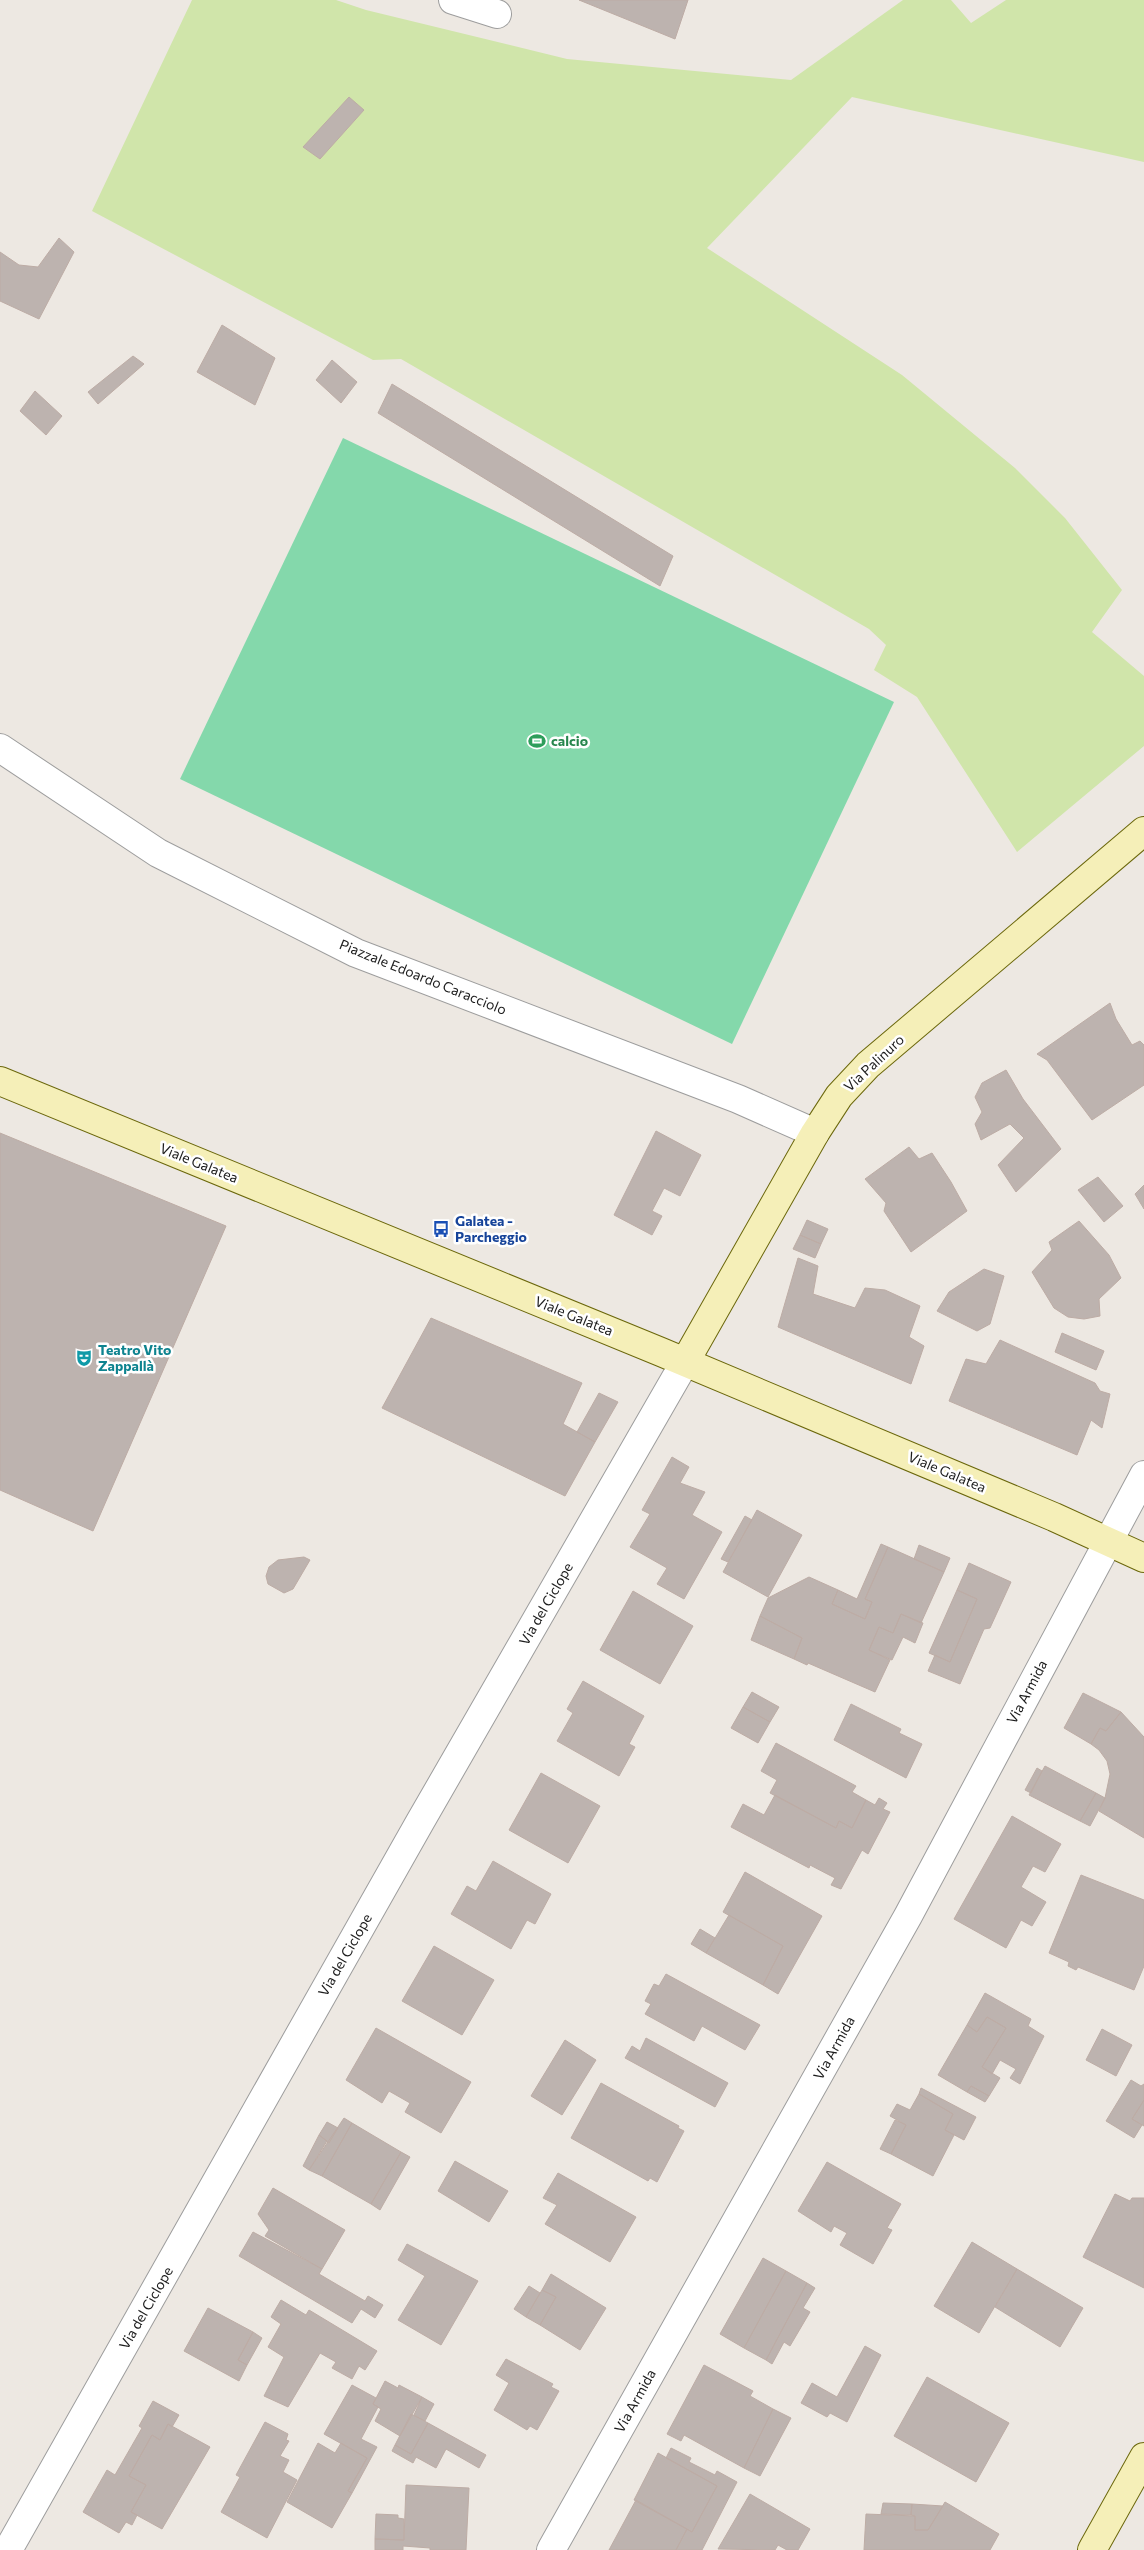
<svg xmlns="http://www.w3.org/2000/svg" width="1144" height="2550" font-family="Commissioner,sans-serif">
  <rect width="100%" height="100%" fill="#ede8e2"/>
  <path fill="#d0e5aa" d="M 192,0 L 336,0 L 366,10 L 567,59 L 791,80 L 903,0 L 951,0 L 971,23 L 1006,0 L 1144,0 L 1144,162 L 852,97 L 707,248 L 902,375 L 1015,468 L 1065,518 L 1122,590 L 1092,632 L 1144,676 L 1144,746 L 1017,852 L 917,697 L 874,670 L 886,645 L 869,629 L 401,359 L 373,360 L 92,211 Z"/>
  <path fill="#84d8ab" d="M 343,438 L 894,702 L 732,1044 L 180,779 Z"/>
  <path fill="#bdb3af" stroke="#bdaca5" d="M 579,0 L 688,0 L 675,39 Z
    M 349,97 L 364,110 L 320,159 L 303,147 Z
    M 59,238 L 74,252 L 39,319 L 0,301 L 0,252 L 19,265 L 38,267 Z
    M 222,325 L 275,358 L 255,405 L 197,372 Z
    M 133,356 L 144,364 L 98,404 L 88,392 Z
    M 332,360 L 357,382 L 341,403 L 316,380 Z
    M 392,384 L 673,556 L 660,586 L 378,413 Z
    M 35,391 L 62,416 L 46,435 L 20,411 Z
    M 1110,1003 L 1116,1019 L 1132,1045 L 1140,1041 L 1144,1045 L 1144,1085 L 1092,1120 L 1047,1060 L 1037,1054 Z
    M 1006,1070 L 1023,1099 L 1061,1149 L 1016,1192 L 998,1165 L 1024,1138 L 1010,1124 L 981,1140 L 975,1124 L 982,1112 L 975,1097 L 982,1083 Z
    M 656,1131 L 701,1155 L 680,1196 L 664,1188 L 652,1211 L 662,1216 L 652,1235 L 614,1215 Z
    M 0,1133 L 226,1226 L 93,1531 L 0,1490 Z
    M 909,1147 L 919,1159 L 932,1153 L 951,1182 L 967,1211 L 911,1252 L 884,1211 L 886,1203 L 865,1179 Z
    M 1098,1177 L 1123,1206 L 1104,1222 L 1078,1190 Z
    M 1144,1185 L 1144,1209 L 1135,1194 Z
    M 807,1220 L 828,1229 L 821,1244 L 800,1235 Z
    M 1079,1221 L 1109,1255 L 1121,1278 L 1099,1299 L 1100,1316 L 1084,1319 L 1068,1317 L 1054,1308 L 1032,1272 L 1052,1250 L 1049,1242 Z
    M 800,1235 L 821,1244 L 815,1258 L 793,1249 Z
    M 798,1258 L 818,1266 L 813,1294 L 855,1308 L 865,1288 L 885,1290 L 920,1306 L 909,1337 L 924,1346 L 911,1384 L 778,1327 Z
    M 984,1269 L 1004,1276 L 990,1324 L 977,1331 L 937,1311 L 949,1292 Z
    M 431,1318 L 582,1383 L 563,1424 L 595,1442 L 565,1496 L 382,1408 Z
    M 1062,1333 L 1104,1351 L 1096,1370 L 1055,1352 Z
    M 1000,1340 L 1095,1383 L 1100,1391 L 1110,1394 L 1102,1428 L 1091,1420 L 1077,1455 L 949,1401 L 966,1359 L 986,1364 Z
    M 599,1393 L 618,1402 L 595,1442 L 577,1432 Z
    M 672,1457 L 689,1467 L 680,1483 L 705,1492 L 692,1515 L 722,1532 L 684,1599 L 657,1584 L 667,1568 L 630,1547 L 650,1514 L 642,1510 Z
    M 757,1510 L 802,1535 L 768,1597 L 723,1572 Z
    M 745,1516 L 752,1520 L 728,1562 L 721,1559 Z
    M 881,1544 L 888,1547 L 865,1599 L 872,1602 L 865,1619 L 832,1604 L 838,1590 L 857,1599 Z
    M 919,1545 L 950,1558 L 944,1572 L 914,1559 Z
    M 888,1547 L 944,1572 L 921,1623 L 901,1614 L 893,1633 L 879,1627 L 869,1650 L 890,1660 L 875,1692 L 808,1663 L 807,1665 L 794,1659 L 802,1638 L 760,1616 L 768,1598 L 809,1577 L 838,1590 L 832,1604 L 865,1619 L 872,1602 L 865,1599 Z
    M 304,1557 L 310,1560 L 293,1589 L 284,1593 L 268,1584 L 266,1576 L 269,1567 L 278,1560 Z
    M 969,1563 L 1011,1582 L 990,1628 L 984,1629 L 960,1684 L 928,1671 L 935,1655 L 950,1662 L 977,1599 L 957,1590 Z
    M 957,1590 L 977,1599 L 950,1662 L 929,1653 Z
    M 633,1591 L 693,1626 L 660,1684 L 600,1650 Z
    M 901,1614 L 923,1623 L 915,1643 L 903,1637 L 892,1660 L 869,1650 L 879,1627 L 893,1633 Z
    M 760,1616 L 802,1638 L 794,1659 L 751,1640 Z
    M 583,1681 L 644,1716 L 629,1744 L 635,1747 L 619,1776 L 557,1741 L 573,1713 L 567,1709 Z
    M 752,1692 L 779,1707 L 770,1722 L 743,1707 Z
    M 1083,1693 L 1121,1712 L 1106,1731 L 1100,1728 L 1091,1744 L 1064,1728 Z
    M 851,1704 L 901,1729 L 899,1733 L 922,1744 L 906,1778 L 834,1740 Z
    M 743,1707 L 770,1722 L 758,1743 L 731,1728 Z
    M 1121,1712 L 1144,1737 L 1144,1838 L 1099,1811 L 1105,1798 L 1110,1774 L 1107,1761 L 1099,1750 L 1091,1744 L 1100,1728 L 1106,1731 Z
    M 776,1743 L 856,1786 L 852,1792 L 866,1800 L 852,1828 L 839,1821 L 836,1828 L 770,1793 L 777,1780 L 761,1771 Z
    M 1045,1766 L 1096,1793 L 1080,1821 L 1029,1795 Z
    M 1037,1768 L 1042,1771 L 1031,1793 L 1025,1790 Z
    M 541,1773 L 600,1806 L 568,1863 L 509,1830 Z
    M 1096,1793 L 1105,1798 L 1090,1826 L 1080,1821 Z
    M 775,1795 L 836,1828 L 839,1821 L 852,1828 L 866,1800 L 875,1805 L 879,1798 L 887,1803 L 883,1809 L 890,1812 L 868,1854 L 862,1850 L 841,1889 L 831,1885 L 835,1878 L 810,1865 L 809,1868 L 731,1827 L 743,1804 L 764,1815 Z
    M 1012,1816 L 1061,1844 L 1045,1872 L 1033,1866 L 1021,1887 L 1046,1902 L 1032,1926 L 1021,1920 L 1006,1948 L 954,1919 Z
    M 493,1861 L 551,1894 L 535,1924 L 527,1920 L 511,1949 L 451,1914 L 467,1886 L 476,1891 Z
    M 745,1872 L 822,1916 L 778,1994 L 763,1985 L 783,1946 L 723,1912 Z
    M 1081,1875 L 1144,1900 L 1144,1966 L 1134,1990 L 1078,1967 L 1076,1970 L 1068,1966 L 1069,1962 L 1049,1953 Z
    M 729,1915 L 783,1946 L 763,1985 L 706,1953 Z
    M 700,1929 L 715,1938 L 706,1953 L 691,1944 Z
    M 434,1946 L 494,1980 L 462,2035 L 402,2001 Z
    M 666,1974 L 760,2025 L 745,2050 L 702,2026 L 694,2041 L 645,2014 L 651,2004 L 645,2001 L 654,1984 L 659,1986 Z
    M 985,1993 L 1031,2019 L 1028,2026 L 1044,2036 L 1020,2084 L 1010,2078 L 1016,2069 L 1000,2060 L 992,2074 L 982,2067 L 1006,2028 L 987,2017 L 977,2032 L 967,2025 Z
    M 987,2017 L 1006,2028 L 982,2067 L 1000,2078 L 989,2096 L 971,2086 L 967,2092 L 938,2075 L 967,2025 L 977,2032 Z
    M 376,2028 L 471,2082 L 441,2133 L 405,2112 L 410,2103 L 389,2091 L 382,2103 L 346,2080 Z
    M 1102,2029 L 1132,2045 L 1116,2076 L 1086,2060 Z
    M 646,2038 L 728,2083 L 715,2107 L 625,2058 L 632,2046 L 640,2051 Z
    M 565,2040 L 596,2060 L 562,2115 L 531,2096 Z
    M 1131,2080 L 1141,2086 L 1144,2084 L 1144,2100 L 1132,2119 L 1142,2125 L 1134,2138 L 1106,2121 Z
    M 601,2083 L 679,2126 L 678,2128 L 684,2131 L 657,2182 L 650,2178 L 648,2181 L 571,2138 Z
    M 971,2086 L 989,2096 L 985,2102 L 967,2092 Z
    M 921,2088 L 976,2117 L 964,2140 L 945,2130 L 953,2114 L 919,2094 Z
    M 919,2094 L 953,2114 L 945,2130 L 954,2135 L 933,2176 L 891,2154 L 906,2125 L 890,2116 L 897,2104 L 910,2110 Z
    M 1144,2100 L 1144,2126 L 1132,2119 Z
    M 344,2118 L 352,2123 L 322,2176 L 309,2170 Z
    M 895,2120 L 906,2125 L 891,2154 L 880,2149 Z
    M 327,2122 L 338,2128 L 329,2143 L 319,2135 Z
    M 352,2123 L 401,2152 L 371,2204 L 322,2176 Z
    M 319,2135 L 327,2141 L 309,2170 L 303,2166 Z
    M 401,2152 L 410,2157 L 380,2210 L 371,2204 Z
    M 455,2161 L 508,2191 L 489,2222 L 438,2191 Z
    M 827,2162 L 901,2204 L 887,2228 L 892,2230 L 873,2264 L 840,2245 L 847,2233 L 834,2226 L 831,2232 L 798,2211 Z
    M 558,2173 L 636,2217 L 610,2262 L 545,2224 L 557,2205 L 543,2198 Z
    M 273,2188 L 345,2230 L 322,2269 L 265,2236 L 269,2230 L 258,2214 Z
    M 1115,2194 L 1130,2201 L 1132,2198 L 1144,2198 L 1144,2288 L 1083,2257 Z
    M 253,2232 L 322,2269 L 319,2274 L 365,2301 L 368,2296 L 383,2305 L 375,2318 L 361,2309 L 352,2323 L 239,2256 Z
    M 972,2242 L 1017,2269 L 979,2333 L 934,2306 Z
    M 407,2244 L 478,2281 L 441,2345 L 398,2320 L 425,2276 L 398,2260 Z
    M 763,2258 L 786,2271 L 744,2348 L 720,2334 Z
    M 1017,2269 L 1083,2308 L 1060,2347 L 995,2307 Z
    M 786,2271 L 807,2283 L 766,2360 L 744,2348 Z
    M 551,2274 L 606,2308 L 580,2350 L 540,2325 L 556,2297 L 542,2290 Z
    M 807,2283 L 815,2288 L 803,2308 L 810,2312 L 790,2346 L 784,2342 L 772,2364 L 766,2360 Z
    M 529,2286 L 540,2293 L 526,2317 L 514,2309 Z
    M 542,2290 L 556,2297 L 540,2325 L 526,2317 Z
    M 281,2300 L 306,2315 L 309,2310 L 377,2351 L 365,2370 L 359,2366 L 352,2379 L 332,2368 L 336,2362 L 320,2353 L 288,2407 L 264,2396 L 284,2357 L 268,2347 L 281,2324 L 271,2317 Z
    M 208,2308 L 253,2332 L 238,2360 L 247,2365 L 239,2381 L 184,2351 Z
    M 253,2332 L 262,2338 L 247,2365 L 238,2360 Z
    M 865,2346 L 881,2355 L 847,2422 L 830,2413 L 827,2417 L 801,2403 L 812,2383 L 837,2397 Z
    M 506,2359 L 553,2384 L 551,2387 L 559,2391 L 537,2430 L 530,2426 L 527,2430 L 494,2410 L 509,2383 L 496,2375 Z
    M 704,2365 L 753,2391 L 750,2396 L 773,2409 L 744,2468 L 684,2435 L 681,2441 L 667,2434 Z
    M 927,2377 L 1009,2423 L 976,2482 L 894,2436 Z
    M 385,2381 L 398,2388 L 399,2385 L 422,2397 L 400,2436 L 375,2421 L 381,2409 L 373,2404 Z
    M 352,2385 L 376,2398 L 373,2404 L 378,2407 L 361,2439 L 377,2447 L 352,2493 L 348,2491 L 367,2458 L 324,2434 Z
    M 422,2397 L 434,2404 L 425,2421 L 414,2415 Z
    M 153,2401 L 179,2415 L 172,2427 L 168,2424 L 160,2440 L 152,2435 L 129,2476 L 146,2485 L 131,2512 L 137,2515 L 132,2525 L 126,2522 L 119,2533 L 83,2512 L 107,2470 L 115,2475 L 142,2428 L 139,2426 Z
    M 773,2409 L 791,2418 L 760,2476 L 744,2468 Z
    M 411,2414 L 428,2423 L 411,2454 L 395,2445 Z
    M 265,2422 L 288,2434 L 286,2440 L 289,2441 L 280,2456 L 289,2460 L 283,2472 L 297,2480 L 267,2538 L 221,2512 L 240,2477 L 236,2475 Z
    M 428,2423 L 486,2455 L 479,2468 L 446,2449 L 436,2468 L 416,2457 L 413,2463 L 392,2451 L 395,2445 L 411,2454 Z
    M 168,2424 L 210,2447 L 162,2529 L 131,2512 L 146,2485 L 129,2476 L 152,2435 L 160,2440 Z
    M 318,2443 L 335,2453 L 341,2443 L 367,2458 L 348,2491 L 352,2493 L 332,2528 L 287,2502 Z
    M 671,2448 L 691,2458 L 689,2462 L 715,2475 L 717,2471 L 737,2482 L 702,2550 L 676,2550 L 687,2529 L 692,2532 L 717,2486 L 666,2458 Z
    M 658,2453 L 717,2486 L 692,2532 L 634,2500 Z
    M 406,2485 L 469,2488 L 466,2550 L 430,2550 L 430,2548 L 403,2546 L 403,2550 L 375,2550 L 375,2539 L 404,2540 Z
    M 750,2494 L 810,2529 L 798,2550 L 787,2550 L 778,2545 L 775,2550 L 718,2549 Z
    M 636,2500 L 687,2529 L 676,2550 L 609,2550 Z
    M 945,2502 L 999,2534 L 990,2550 L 864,2550 L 866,2514 L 915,2516 L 915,2530 L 928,2530 Z
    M 883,2503 L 912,2504 L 911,2515 L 881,2514 Z
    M 912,2504 L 943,2506 L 928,2530 L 915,2530 L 915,2516 L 911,2515 Z
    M 376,2514 L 398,2515 L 398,2518 L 404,2519 L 404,2540 L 375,2539 Z"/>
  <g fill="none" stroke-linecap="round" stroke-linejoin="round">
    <g stroke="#9d9d9d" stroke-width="30">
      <path id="minor" d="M 453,0 L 497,14
        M 0,748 L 158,853 L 356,953 L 738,1099 L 815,1133
        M 8,2550 L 420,1822 L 685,1362
        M 551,2550 L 908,1916 L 1144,1475"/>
    </g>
    <g stroke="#6b670b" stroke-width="30">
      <path id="secondary" d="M 0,1081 L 661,1352 L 1054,1517 L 1144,1558
        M 685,1362 L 815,1133 L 839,1096 L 868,1065 L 1144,831
        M 1092,2550 L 1144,2457"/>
    </g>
    <use href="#minor" stroke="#fff" stroke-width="28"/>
    <use href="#secondary" stroke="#f5efb8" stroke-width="28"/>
  </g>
  <defs>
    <g id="stadium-bare" transform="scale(1.35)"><path d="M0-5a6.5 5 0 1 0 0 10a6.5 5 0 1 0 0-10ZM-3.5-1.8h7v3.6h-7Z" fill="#2e9e5b" stroke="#fff" stroke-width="2.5" paint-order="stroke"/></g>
    <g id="bus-bare" transform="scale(1.35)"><path d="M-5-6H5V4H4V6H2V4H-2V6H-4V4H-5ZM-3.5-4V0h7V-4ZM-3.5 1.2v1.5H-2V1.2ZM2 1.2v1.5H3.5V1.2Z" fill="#1a4fb4" stroke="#fff" stroke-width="2.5" paint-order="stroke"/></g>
    <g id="theatre-bare" transform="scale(1.35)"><path d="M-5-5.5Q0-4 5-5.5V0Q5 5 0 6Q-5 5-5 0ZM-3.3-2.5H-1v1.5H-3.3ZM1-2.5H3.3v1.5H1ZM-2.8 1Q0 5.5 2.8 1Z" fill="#0f9aa8" stroke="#fff" stroke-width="2.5" paint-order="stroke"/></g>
  </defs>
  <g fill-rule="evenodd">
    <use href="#stadium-bare" x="537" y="741"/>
    <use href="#bus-bare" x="441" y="1229"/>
    <use href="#theatre-bare" x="84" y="1358"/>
  </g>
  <g text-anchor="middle" stroke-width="5" stroke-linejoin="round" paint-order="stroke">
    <g font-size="14" font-weight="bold" fill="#27864d" stroke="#fff" text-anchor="start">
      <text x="551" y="746">calcio</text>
    </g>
    <g font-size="14" fill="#1c1c1c" stroke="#fff">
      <text transform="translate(423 977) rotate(22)" y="5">Piazzale Edoardo Caracciolo</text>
      <text transform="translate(874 1063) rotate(-43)" y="5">Via Palinuro</text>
      <text transform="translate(199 1163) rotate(22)" y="5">Viale Galatea</text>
      <text transform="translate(574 1316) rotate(22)" y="5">Viale Galatea</text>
      <text transform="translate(947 1472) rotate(23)" y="5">Viale Galatea</text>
      <text transform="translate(546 1604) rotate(-60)" y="5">Via del Ciclope</text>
      <text transform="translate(1027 1692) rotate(-62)" y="5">Via Armida</text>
      <text transform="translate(345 1955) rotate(-60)" y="5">Via del Ciclope</text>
      <text transform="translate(834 2048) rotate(-61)" y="5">Via Armida</text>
      <text transform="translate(146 2308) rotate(-60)" y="5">Via del Ciclope</text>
      <text transform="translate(635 2401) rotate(-61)" y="5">Via Armida</text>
    </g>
    <g font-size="14" font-weight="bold" fill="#164399" stroke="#fff" text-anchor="start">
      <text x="455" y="1226">Galatea -<tspan x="455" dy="16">Parcheggio</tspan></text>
    </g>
    <g font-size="14" font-weight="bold" fill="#0d838f" stroke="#fff" text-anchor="start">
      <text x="98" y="1355">Teatro Vito<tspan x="98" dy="16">Zappallà</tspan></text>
    </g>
  </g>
</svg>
